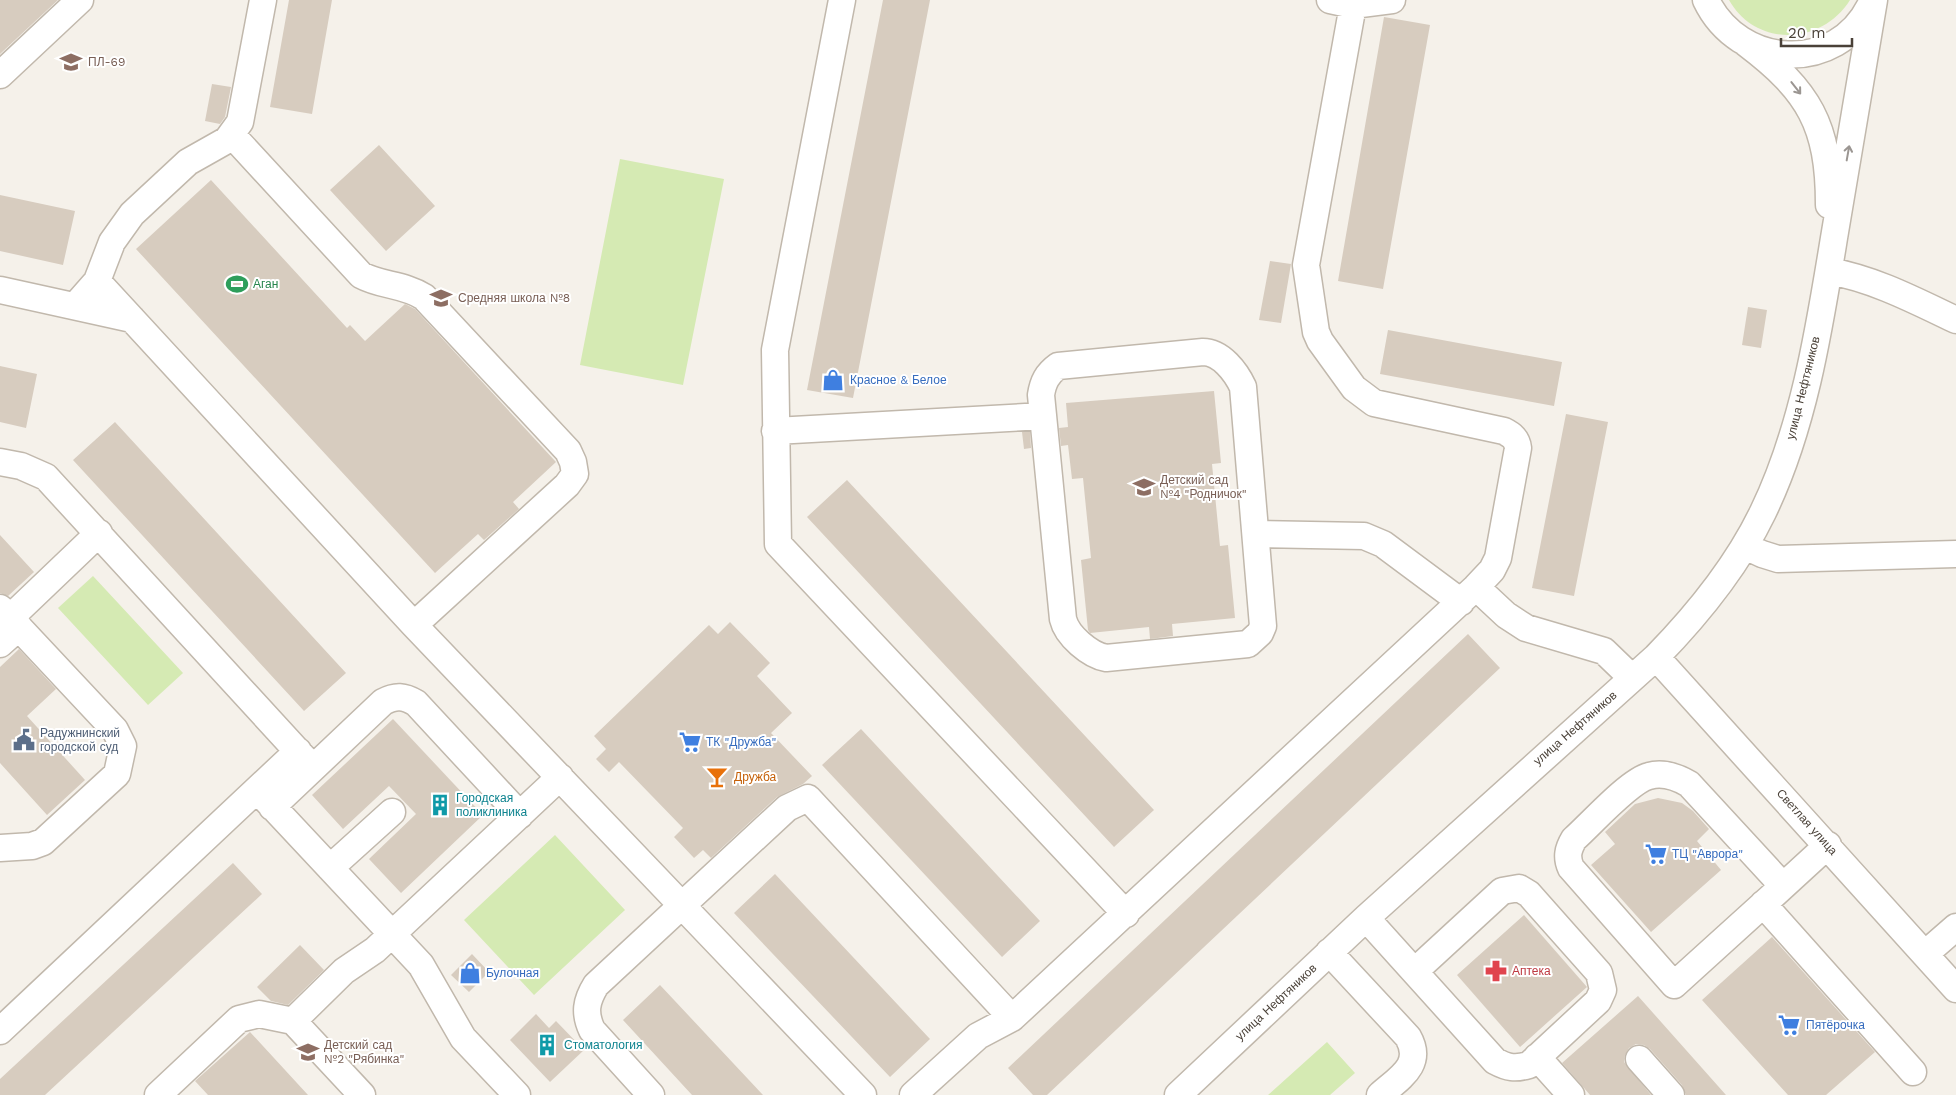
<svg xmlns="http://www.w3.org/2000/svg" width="1956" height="1095" font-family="'Work Sans',sans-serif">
  <rect width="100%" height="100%" fill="#f5f1ea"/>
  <path fill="#d5eab3" d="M 1729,0 L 1850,0 C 1822,45 1756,48 1729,0 Z
    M 620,159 L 724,179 L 683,385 L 580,365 Z
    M 93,576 L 183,673 L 148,705 L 58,608 Z
    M 555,835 L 625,910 L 534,995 L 464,920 Z
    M 1327,1042 L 1355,1073 L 1330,1095 L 1268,1095 Z"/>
  <path fill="#d7ccbf" d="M 0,0 L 58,0 L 0,54 Z
    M 289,0 L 332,0 L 312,114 L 270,107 Z
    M 883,0 L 930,0 L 853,398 L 807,390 Z
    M 1384,17 L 1430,25 L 1383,289 L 1338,281 Z
    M 212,84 L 231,87 L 225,117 L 220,124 L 205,121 Z
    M 379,145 L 435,206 L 386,251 L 330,190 Z
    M 211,180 L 347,328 L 350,325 L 365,341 L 405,304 L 415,309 L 556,462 L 513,502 L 519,509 L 484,540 L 478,534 L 435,573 L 136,249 Z
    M 0,195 L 75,211 L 63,265 L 0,251 Z
    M 1270,261 L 1291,264 L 1281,323 L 1259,320 Z
    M 1748,307 L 1767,310 L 1761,348 L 1742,345 Z
    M 1388,330 L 1562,362 L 1554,406 L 1380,374 Z
    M 0,366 L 37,374 L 26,428 L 0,422 Z
    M 1214,391 L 1221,463 L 1212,464 L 1220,546 L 1228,545 L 1235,618 L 1172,624 L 1173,636 L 1150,639 L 1149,627 L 1090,633 L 1088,630 L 1081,560 L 1091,558 L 1083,478 L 1072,479 L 1068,445 L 1061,446 L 1059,428 L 1068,427 L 1066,403 Z
    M 1566,414 L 1608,422 L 1574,596 L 1532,588 Z
    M 115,422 L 346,673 L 304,711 L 73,460 Z
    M 1022,432 L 1030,432 L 1031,448 L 1024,449 Z
    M 847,480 L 1154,810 L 1114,847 L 807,517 Z
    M 0,535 L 34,572 L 8,596 L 0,593 Z
    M 730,622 L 770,663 L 757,676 L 792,713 L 771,733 L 812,776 L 803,784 L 777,797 L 711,858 L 703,850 L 694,858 L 674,837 L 683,828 L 619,762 L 609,772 L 596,759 L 606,749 L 594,736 L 709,625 L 718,634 Z
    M 1468,634 L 1500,668 L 1047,1095 L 1033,1095 L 1008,1068 Z
    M 19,649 L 56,689 L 27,716 L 85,780 L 47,815 L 0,763 L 0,667 Z
    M 393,719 L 483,815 L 401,893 L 369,859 L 416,814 L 389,786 L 343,829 L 312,795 Z
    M 861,729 L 1040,921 L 1002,957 L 822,765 Z
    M 1658,798 L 1682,803 L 1693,811 L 1709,829 L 1697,841 L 1721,870 L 1651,932 L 1591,865 L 1615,844 L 1605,832 L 1635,804 Z
    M 233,863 L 262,894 L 45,1095 L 0,1095 L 0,1079 Z
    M 775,874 L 930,1039 L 890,1077 L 734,913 Z
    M 1524,915 L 1587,987 L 1520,1047 L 1457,975 Z
    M 1772,937 L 1875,1052 L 1826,1095 L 1788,1095 L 1702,1000 Z
    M 300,945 L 324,970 L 288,1005 L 271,1001 L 257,987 Z
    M 472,954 L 489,972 L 469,992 L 451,975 Z
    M 660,985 L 763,1095 L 692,1095 L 623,1020 Z
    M 1638,996 L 1726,1095 L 1686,1095 L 1682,1085 L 1650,1049 L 1644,1045 L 1636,1044 L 1629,1048 L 1625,1055 L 1624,1062 L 1651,1095 L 1590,1095 L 1584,1088 L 1562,1063 Z
    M 536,1014 L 549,1028 L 556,1021 L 584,1050 L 550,1082 L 510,1040 Z
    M 250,1032 L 308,1095 L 208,1095 L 195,1081 Z"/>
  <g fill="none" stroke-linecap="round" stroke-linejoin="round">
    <g stroke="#c1b8ac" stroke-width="29">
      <path id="minor" d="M 842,0 L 775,350 L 778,544 L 1126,914
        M 1330,0 L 1353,5
        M 1706,0 C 1739,69 1837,75 1871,4
        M 1747,44 C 1809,91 1829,125 1829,205
        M 0,75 L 80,0
        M 232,135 L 361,275 C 381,286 404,284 424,297 L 568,451 L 573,462 L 575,474 L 567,485 L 414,625
        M 1829,271 C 1874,279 1914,300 1956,320
        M 97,281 L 414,625 L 863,1095
        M 0,290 L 132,319
        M 75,306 L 97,281 L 112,242 L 132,214 L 188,162 L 227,140 L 240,122 L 263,0
        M 1203,352 C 1221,352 1236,372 1243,387 L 1263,626 L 1260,633 L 1248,644 L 1106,658 C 1090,655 1067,636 1063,619 L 1041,395 C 1043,382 1047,374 1058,366 Z
        M 775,431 L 1043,416
        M 0,462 L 21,466 L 46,477 L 313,768
        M 1257,534 L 1364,536 L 1383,544 L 1461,602
        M 1745,546 L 1762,554 L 1778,559 L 1956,554
        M 1476,587 L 1506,615 L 1526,628 L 1604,651 L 1632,678
        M 0,608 L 10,618 L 99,533
        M 0,644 L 19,627
        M 1656,657 L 1956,989
        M 257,790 L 421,965 L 463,1038 L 517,1095
        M 272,807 L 383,702 C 396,695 404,696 416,703 L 520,815
        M 0,848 L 32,846 L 43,842 L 117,774 L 123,746 L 115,730 L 10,618
        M 330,868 L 392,812
        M 1783,886 L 1689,784 C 1677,777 1663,772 1649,776 C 1629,781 1591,824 1574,839 C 1568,849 1566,857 1571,868 L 1674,985 C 1725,939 1777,892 1828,845
        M 1763,904 L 1913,1072
        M 1366,918 L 1495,1061 C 1508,1068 1515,1069 1529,1065 L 1598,1001 L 1603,990 L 1599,973 L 1529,894 L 1519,888 L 1502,891 L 1415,971
        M 1329,952 L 1408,1037 C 1424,1065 1399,1078 1380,1095
        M 1925,954 L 1956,927
        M 293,1021 L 344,971 L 375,950 L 560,777
        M 0,1031 L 298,751
        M 1537,1057 L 1571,1095
        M 1639,1059 L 1671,1095
        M 158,1095 L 239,1019 L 259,1014 L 293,1021 L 362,1095
        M 651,1095 L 592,1030 C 584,1013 586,1001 596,985 L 787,808 L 808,798 L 1012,1018
        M 913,1095 L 978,1036 L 1012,1018 L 1476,587 L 1492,570 L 1498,558 L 1518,448 C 1517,439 1512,435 1504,431 L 1374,403 L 1354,388 L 1320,341 L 1316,332 L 1306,265 L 1353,5 L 1392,0
        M 1178,1095 L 1366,918 L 1656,657 C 1698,614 1737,566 1763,512 C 1804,427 1819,330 1834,238 C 1847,159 1861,79 1874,0"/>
    </g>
    <use href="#minor" stroke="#fff" stroke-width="26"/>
  </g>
  <defs><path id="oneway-shaft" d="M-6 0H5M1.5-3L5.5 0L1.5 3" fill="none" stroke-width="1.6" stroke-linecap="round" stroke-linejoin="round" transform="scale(1.25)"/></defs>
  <g stroke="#9b9692">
    <use href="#oneway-shaft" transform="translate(1796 88) rotate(52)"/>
    <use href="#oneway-shaft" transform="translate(1848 153) rotate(-80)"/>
  </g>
  <defs>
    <g id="university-bare" transform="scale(1.725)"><path d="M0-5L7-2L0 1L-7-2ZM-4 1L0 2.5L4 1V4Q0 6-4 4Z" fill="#8d6e63" stroke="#fff" stroke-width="2.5" paint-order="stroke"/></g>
    <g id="stadium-bare" transform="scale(1.725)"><path d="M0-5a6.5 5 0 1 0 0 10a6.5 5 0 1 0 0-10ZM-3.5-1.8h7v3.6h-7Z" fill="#2e9e5b" stroke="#fff" stroke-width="2.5" paint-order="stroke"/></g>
    <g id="school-bare" transform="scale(1.725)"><path d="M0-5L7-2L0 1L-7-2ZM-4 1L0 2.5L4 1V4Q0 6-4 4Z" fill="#8d6e63" stroke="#fff" stroke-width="2.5" paint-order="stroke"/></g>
    <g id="shop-bare" transform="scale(1.725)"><path d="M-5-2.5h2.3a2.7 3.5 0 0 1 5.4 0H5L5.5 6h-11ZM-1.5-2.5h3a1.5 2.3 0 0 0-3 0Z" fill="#3f7fe0" stroke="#fff" stroke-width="2.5" paint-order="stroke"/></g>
    <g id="civic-bare" transform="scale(1.725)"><path d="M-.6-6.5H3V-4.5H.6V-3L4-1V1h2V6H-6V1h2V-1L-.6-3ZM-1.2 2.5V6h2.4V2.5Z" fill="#5c6f8a" stroke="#fff" stroke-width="2.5" paint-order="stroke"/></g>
    <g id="supermarket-bare" transform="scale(1.725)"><path d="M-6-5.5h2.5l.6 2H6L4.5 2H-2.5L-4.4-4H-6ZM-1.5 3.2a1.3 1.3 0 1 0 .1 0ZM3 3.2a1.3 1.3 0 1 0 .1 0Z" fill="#3f7fe0" stroke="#fff" stroke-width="2.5" paint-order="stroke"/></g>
    <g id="bar-bare" transform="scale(1.725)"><path d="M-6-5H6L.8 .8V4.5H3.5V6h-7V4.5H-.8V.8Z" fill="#e8710a" stroke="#fff" stroke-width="2.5" paint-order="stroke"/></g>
    <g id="building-bare" transform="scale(1.725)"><path d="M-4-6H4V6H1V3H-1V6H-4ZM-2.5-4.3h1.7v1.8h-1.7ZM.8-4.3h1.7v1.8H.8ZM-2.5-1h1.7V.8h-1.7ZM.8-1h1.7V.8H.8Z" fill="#0f9aa8" stroke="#fff" stroke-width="2.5" paint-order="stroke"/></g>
    <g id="pharmacy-bare" transform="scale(1.725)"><path d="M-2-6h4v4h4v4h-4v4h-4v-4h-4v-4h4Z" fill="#e0444e" stroke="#fff" stroke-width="2.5" paint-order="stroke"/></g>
  </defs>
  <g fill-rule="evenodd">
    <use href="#university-bare" x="71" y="62"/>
    <use href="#stadium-bare" x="237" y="284"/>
    <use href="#school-bare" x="441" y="298"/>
    <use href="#shop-bare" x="833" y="380"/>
    <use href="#school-bare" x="1144" y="487"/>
    <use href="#civic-bare" x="24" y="740"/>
    <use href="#supermarket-bare" x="690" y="742"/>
    <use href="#bar-bare" x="717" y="777"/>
    <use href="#building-bare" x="440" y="805"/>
    <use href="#supermarket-bare" x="1656" y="854"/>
    <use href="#pharmacy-bare" x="1496" y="971"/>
    <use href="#shop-bare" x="470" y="973"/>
    <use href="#supermarket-bare" x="1789" y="1025"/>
    <use href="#building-bare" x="547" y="1045"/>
    <use href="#school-bare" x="308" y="1052"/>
  </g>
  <g text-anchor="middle" stroke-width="4" stroke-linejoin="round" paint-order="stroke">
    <g font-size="12" fill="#785e54" stroke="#fff" text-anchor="start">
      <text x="88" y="66">ПЛ-69</text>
      <text x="458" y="302">Средняя школа №8</text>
      <text x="1160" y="484">Детский сад<tspan x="1160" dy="14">№4 "Родничок"</tspan></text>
      <text x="324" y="1049">Детский сад<tspan x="324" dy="14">№2 "Рябинка"</tspan></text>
    </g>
    <g font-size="12" fill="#27864d" stroke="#fff" text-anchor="start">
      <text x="253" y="288">Аган</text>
    </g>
    <g font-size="12" fill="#366cbe" stroke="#fff" text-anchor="start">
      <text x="850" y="384">Красное &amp; Белое</text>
      <text x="706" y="746">ТК "Дружба"</text>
      <text x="1672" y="858">ТЦ "Аврора"</text>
      <text x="486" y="977">Булочная</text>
      <text x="1806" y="1029">Пятёрочка</text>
    </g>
    <g font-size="12" fill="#4a4138" stroke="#fff">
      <text transform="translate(1803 388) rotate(-76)" y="4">улица Нефтяников</text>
      <text transform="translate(1575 728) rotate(-41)" y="4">улица Нефтяников</text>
      <text transform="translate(1807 822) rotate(48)" y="4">Светлая улица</text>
      <text transform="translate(1276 1002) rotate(-43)" y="4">улица Нефтяников</text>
    </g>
    <g font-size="12" fill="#4e5e75" stroke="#fff" text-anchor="start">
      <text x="40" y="737">Радужнинский<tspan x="40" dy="14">городской суд</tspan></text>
    </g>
    <g font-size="12" fill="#c56008" stroke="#fff" text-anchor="start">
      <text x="734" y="781">Дружба</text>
    </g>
    <g font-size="12" fill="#0d838f" stroke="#fff" text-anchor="start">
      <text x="456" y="802">Городская<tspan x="456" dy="14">поликлиника</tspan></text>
      <text x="564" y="1049">Стоматология</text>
    </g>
    <g font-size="12" fill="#be3a42" stroke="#fff" text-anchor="start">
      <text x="1512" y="975">Аптека</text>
    </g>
  </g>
  <path d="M1781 38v8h71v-8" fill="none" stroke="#4a4138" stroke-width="2.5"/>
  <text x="1788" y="38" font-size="15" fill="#4a4138" stroke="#ffffff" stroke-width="4" paint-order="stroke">20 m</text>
</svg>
